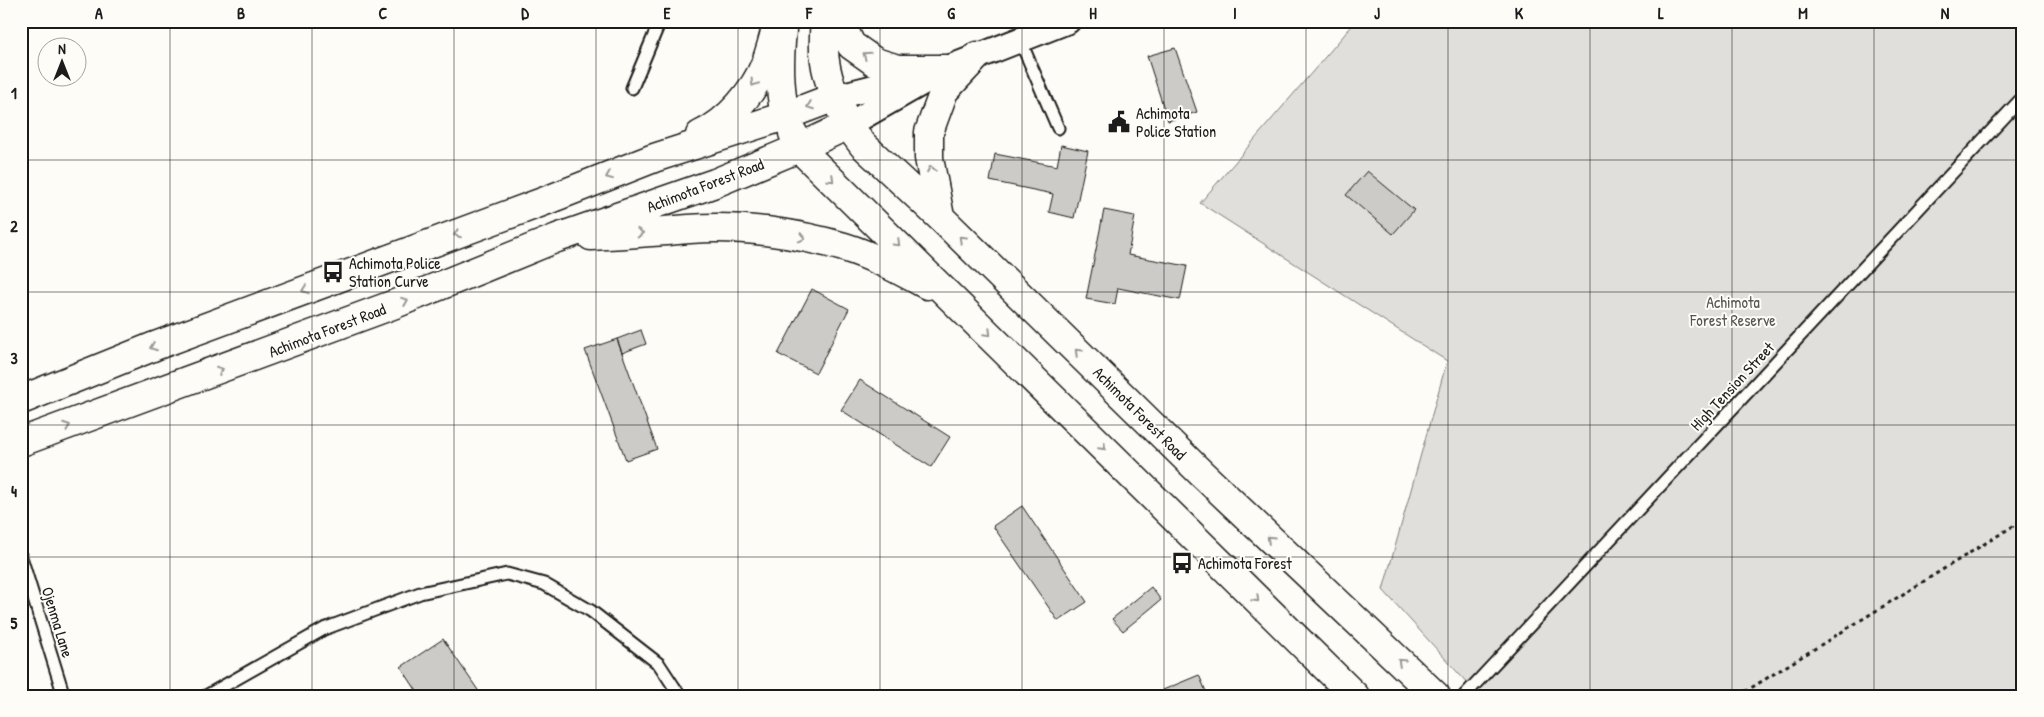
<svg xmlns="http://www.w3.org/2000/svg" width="2044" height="717" font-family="'Patrick Hand',sans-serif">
  <rect width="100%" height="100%" fill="#fdfcf7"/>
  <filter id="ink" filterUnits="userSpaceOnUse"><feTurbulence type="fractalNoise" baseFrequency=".02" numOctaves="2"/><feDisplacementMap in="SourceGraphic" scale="10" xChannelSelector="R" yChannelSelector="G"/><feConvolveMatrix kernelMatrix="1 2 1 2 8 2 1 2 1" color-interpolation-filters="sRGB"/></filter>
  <g filter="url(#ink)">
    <path fill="#e0dfdb" stroke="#7e7e7c" d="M 1356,21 L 2023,21 L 2023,696 L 1479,696 L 1383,590 L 1447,361 L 1200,203 Z"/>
    <path fill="#cccbc8" stroke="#1c1c1c" d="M 1175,48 L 1197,112 L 1168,121 L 1147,56 Z
      M 1061,145 L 1088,151 L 1074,218 L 1049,212 L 1053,194 L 990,181 L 995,154 L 1057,166 Z
      M 1367,171 L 1414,210 L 1393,234 L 1346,195 Z
      M 1104,210 L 1135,216 L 1128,255 L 1187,266 L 1180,300 L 1118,288 L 1115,304 L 1086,299 Z
      M 812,289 L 849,309 L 816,373 L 778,354 Z
      M 641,330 L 646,344 L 622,353 L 617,339 Z
      M 617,339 L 657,449 L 626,460 L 585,350 Z
      M 860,380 L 950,437 L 931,467 L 841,410 Z
      M 1022,506 L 1087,602 L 1058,621 L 993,526 Z
      M 1151,587 L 1161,600 L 1123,631 L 1112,619 Z
      M 443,639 L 482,696 L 420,696 L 401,667 Z
      M 1199,675 L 1208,696 L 1166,696 L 1163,690 Z"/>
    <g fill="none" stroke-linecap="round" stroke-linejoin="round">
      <g stroke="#1c1c1c" stroke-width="15">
        <path id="lane" d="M 1020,40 L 1058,128
          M 632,88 L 660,21
          M 21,557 L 64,696
          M 206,696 L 324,629 L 420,593 L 507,574 L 544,584 L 591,611 L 659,664 L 680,696
          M 1464,696 L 2023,97"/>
      </g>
      <g stroke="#1c1c1c" stroke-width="28">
        <path id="street" d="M 835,97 L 918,76
          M 848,125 L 946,69 L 1068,21"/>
      </g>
      <g stroke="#1c1c1c" stroke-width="31">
        <path id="secondary" d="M 825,21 C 822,51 824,69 835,97
          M 840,21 L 851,45 L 875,62 L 898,69 L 946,69
          M 782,30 C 779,61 779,85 785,116"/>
      </g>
      <g stroke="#1c1c1c" stroke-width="31">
        <path id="primary" d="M 793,133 L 799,148 L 1355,696
          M 700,135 C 728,122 755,91 766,62 C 771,49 774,35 778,21
          M 940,217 L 929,158 L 929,132 L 944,91 L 977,56
          M 591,236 C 624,234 656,232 689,229 C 740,225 796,233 844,247 C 873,256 901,271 927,285
          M 21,400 L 155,346 L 545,201 L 654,158 L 785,116 L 835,97 L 848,125 L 863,145 L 940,217 L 1201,473 L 1436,696
          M 21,442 L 395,304 L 557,238 L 715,183 L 799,148 L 848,125"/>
      </g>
      <path stroke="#1c1c1c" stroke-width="3" stroke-dasharray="4 4" stroke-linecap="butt" d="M 1738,696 L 2023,520"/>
      <use href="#lane" stroke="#fdfcf7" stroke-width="11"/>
      <use href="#street" stroke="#fdfcf7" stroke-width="24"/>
      <use href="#secondary" stroke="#fdfcf7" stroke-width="28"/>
      <use href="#primary" stroke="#fdfcf7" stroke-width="28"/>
    </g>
    <defs><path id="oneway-chevron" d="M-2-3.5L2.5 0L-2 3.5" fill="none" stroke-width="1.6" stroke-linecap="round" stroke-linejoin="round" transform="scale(1.25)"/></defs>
    <g stroke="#989794">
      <use href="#oneway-chevron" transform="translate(866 55) rotate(-145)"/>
      <use href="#oneway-chevron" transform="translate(754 83) rotate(122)"/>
      <use href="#oneway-chevron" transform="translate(810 106) rotate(159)"/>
      <use href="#oneway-chevron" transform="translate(931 169) rotate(-101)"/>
      <use href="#oneway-chevron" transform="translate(609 176) rotate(158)"/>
      <use href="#oneway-chevron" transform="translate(831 179) rotate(44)"/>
      <use href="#oneway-chevron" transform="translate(640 233) rotate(-3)"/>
      <use href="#oneway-chevron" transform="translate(457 234) rotate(159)"/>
      <use href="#oneway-chevron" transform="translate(802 238) rotate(13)"/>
      <use href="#oneway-chevron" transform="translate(962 239) rotate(-136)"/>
      <use href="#oneway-chevron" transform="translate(897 243) rotate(44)"/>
      <use href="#oneway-chevron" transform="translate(305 290) rotate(160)"/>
      <use href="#oneway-chevron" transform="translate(405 301) rotate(-22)"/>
      <use href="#oneway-chevron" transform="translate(988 333) rotate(45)"/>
      <use href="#oneway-chevron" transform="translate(153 347) rotate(159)"/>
      <use href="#oneway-chevron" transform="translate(1078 352) rotate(-136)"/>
      <use href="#oneway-chevron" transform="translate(220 370) rotate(-21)"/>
      <use href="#oneway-chevron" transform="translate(67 426) rotate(-20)"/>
      <use href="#oneway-chevron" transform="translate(1103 447) rotate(45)"/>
      <use href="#oneway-chevron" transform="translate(1270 539) rotate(-137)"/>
      <use href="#oneway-chevron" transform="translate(1256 599) rotate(45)"/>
      <use href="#oneway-chevron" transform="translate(1401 662) rotate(-137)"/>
    </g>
  </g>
  <path fill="none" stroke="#1c1c1c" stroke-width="1" stroke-opacity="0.55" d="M 170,21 L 170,696M 312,21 L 312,696M 454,21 L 454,696M 596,21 L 596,696M 738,21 L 738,696M 880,21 L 880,696M 1022,21 L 1022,696M 1164,21 L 1164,696M 1306,21 L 1306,696M 1448,21 L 1448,696M 1590,21 L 1590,696M 1732,21 L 1732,696M 1874,21 L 1874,696M 21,160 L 2023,160M 21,292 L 2023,292M 21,425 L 2023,425M 21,557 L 2023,557"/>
  <defs>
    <g id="civic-bare" transform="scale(1.725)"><path d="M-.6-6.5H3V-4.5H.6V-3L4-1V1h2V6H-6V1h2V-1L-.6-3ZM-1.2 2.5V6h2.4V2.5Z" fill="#1c1c1c" stroke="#fdfcf7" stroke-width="2.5" paint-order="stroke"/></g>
    <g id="bus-bare" transform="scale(1.725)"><path d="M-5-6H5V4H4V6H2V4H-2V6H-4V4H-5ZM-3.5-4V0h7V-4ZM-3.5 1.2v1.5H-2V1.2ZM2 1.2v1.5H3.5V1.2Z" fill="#1c1c1c" stroke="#fdfcf7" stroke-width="2.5" paint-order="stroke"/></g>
  </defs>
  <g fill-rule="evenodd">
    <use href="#civic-bare" x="1119" y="122"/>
    <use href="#bus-bare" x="333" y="272"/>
    <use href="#bus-bare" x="1182" y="563"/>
  </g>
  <g text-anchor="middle" stroke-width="4" stroke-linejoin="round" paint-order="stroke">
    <g font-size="16" fill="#1c1c1c" stroke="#fdfcf7" text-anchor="start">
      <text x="1136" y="119">Achimota<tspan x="1136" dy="18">Police Station</tspan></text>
      <text x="349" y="269">Achimota Police<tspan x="349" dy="18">Station Curve</tspan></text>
      <text x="1198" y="569">Achimota Forest</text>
    </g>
    <g font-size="16" fill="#1c1c1c" stroke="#fdfcf7">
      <text transform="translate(705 185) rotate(-21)" y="6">Achimota Forest Road</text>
      <text transform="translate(327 330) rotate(-21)" y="6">Achimota Forest Road</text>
      <text transform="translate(1732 386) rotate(-47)" y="6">High Tension Street</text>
      <text transform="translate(1140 413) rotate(45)" y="6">Achimota Forest Road</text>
      <text transform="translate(58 622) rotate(73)" y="6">Ojenma Lane</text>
    </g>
    <g font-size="16" fill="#575655" stroke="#fdfcf7">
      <text x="1733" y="308">Achimota<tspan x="1733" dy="18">Forest Reserve</tspan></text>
    </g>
  </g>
  <rect width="2044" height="717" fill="none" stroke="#fdfcf7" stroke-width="55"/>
  <g transform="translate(62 62)"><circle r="24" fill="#fdfcf7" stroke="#a3a29f"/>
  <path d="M0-4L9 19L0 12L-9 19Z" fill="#1c1c1c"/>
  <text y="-8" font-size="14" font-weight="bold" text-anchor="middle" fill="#1c1c1c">N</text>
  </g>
  <rect x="28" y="28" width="1988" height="662" fill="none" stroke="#1c1c1c" stroke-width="2"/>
  <g font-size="16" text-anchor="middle" font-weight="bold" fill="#1c1c1c">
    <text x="99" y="19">A</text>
    <text x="241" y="19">B</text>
    <text x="383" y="19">C</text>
    <text x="525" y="19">D</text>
    <text x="667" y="19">E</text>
    <text x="809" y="19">F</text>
    <text x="951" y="19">G</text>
    <text x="1093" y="19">H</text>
    <text x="1235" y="19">I</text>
    <text x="1377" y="19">J</text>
    <text x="1519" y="19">K</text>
    <text x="1661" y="19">L</text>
    <text x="1803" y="19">M</text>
    <text x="1945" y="19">N</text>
    <text x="14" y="99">1</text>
    <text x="14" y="232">2</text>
    <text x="14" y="364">3</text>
    <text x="14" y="497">4</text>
    <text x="14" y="629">5</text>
  </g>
</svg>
